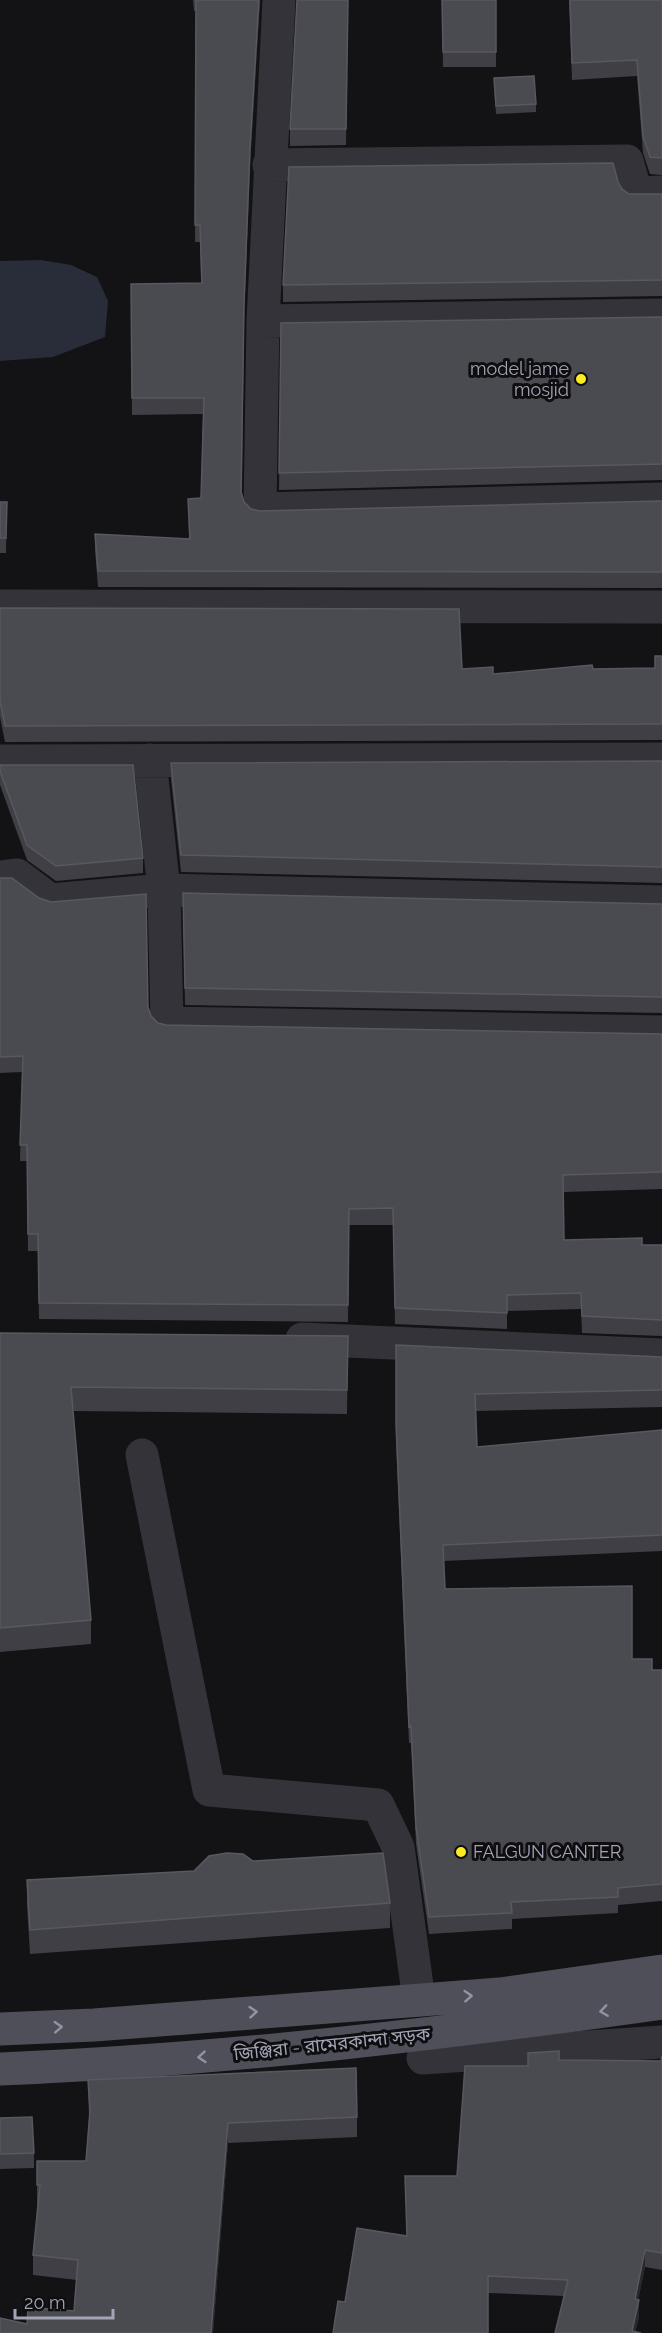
<svg xmlns="http://www.w3.org/2000/svg" width="662" height="2333" font-family="Raleway,'Noto Sans Bengali',sans-serif">
  <rect width="100%" height="100%" fill="#131214"/>
  <path fill="#282d39" d="M 41,260 L 71,265 L 97,277 L 108,301 L 105,337 L 53,357 L 0,361 L 0,261 Z"/>
  <g fill="none" stroke-linecap="round" stroke-linejoin="round">
    <path stroke="#343339" stroke-width="33" d="M 269,165 L 627,161 L 636,193 L 662,192
      M 662,315 L 263,321 L 260,509 L 662,499
      M 263,321 L 279,0
      M 0,606 L 662,607
      M 150,760 L 164,890 L 167,1023 L 662,1032
      M 0,761 L 662,759
      M 0,877 L 17,875 L 50,900 L 164,890 L 662,902
      M 302,1339 L 662,1355
      M 142,1455 L 209,1790 L 378,1805 L 398,1847 L 419,2000
      M 423,2058 L 662,2042"/>
    <path stroke="#4f4f59" stroke-width="33" d="M 0,2029 L 94,2025 L 500,1994 L 662,1971
      M 0,2069 C 222,2060 442,2034 662,2003"/>
  </g>
  <path fill="#3f3f45" d="M 193,0 L 260,0 L 250,165 L 244,321 L 242,493 L 244,502 L 251,509 L 260,511 L 662,501 L 662,588 L 98,587 L 95,550 L 95,534 L 189,539 L 188,499 L 201,498 L 203,414 L 132,415 L 131,284 L 201,283 L 200,242 L 195,242 L 196,11 L 194,11 Z
    M 348,0 L 346,145 L 290,146 L 290,129 Z
    M 442,0 L 496,0 L 496,67 L 443,67 Z
    M 569,0 L 662,0 L 662,175 L 650,174 L 643,153 L 637,76 L 572,80 Z
    M 494,86 L 536,104 L 536,112 L 496,114 Z
    M 618,182 L 622,189 L 629,194 L 662,194 L 662,296 L 283,302 L 283,285 Z
    M 662,317 L 662,480 L 279,490 L 281,323 Z
    M 0,502 L 7,502 L 6,553 L 0,553 Z
    M 0,608 L 493,674 L 593,669 L 655,668 L 662,656 L 662,740 L 5,742 L 0,717 Z
    M 662,761 L 662,883 L 181,872 L 171,779 L 171,763 Z
    M 0,765 L 143,858 L 143,873 L 56,881 L 27,860 L 0,785 Z
    M 0,878 L 148,1007 L 151,1016 L 158,1023 L 166,1025 L 662,1034 L 662,1189 L 564,1192 L 564,1240 L 642,1245 L 662,1245 L 662,1336 L 582,1333 L 581,1309 L 507,1311 L 507,1329 L 395,1324 L 393,1225 L 349,1225 L 348,1322 L 39,1319 L 38,1251 L 28,1251 L 27,1161 L 20,1161 L 22,1072 L 0,1073 Z
    M 662,904 L 662,1013 L 185,1005 L 183,909 Z
    M 0,1333 L 348,1336 L 347,1414 L 73,1411 L 91,1620 L 91,1644 L 0,1652 Z
    M 396,1345 L 662,1357 L 662,1407 L 476,1411 L 477,1447 L 662,1430 L 662,1551 L 444,1561 L 445,1589 L 632,1659 L 652,1670 L 662,1670 L 662,1901 L 618,1905 L 618,1913 L 512,1919 L 512,1929 L 429,1934 L 416,1844 L 411,1743 L 409,1743 L 396,1441 Z
    M 253,1861 L 390,1903 L 390,1928 L 30,1954 L 27,1905 L 27,1880 L 194,1871 Z
    M 662,2056 L 662,2270 L 645,2267 L 638,2300 L 639,2317 L 635,2332 L 555,2333 L 564,2296 L 488,2293 L 345,2302 L 407,2236 L 405,2176 L 457,2176 L 528,2066 L 559,2060 L 661,2061 Z
    M 88,2080 L 357,2117 L 357,2137 L 228,2143 L 213,2333 L 27,2324 L 74,2311 L 77,2280 L 33,2275 L 33,2255 L 38,2205 L 37,2205 L 37,2161 L 86,2161 L 89,2118 Z
    M 0,2118 L 34,2153 L 34,2168 L 0,2169 Z"/>
  <path fill="#29282c" d="M 259,0 L 260,0 L 250,165 L 244,321 L 250,148 Z
    M 228,2123 L 228,2143 L 213,2333 L 211,2333 Z
    M 645,2250 L 645,2267 L 635,2316 L 635,2299 Z
    M 639,2300 L 639,2317 L 635,2333 L 632,2333 Z"/>
  <path fill="#4a4a51" stroke="#585861" stroke-width="1.5" d="M 196,0 L 259,0 L 250,148 L 244,304 L 241,492 L 244,502 L 251,509 L 260,511 L 662,501 L 662,572 L 98,571 L 95,534 L 190,539 L 188,499 L 201,498 L 204,398 L 132,398 L 131,284 L 202,283 L 200,225 L 195,225 Z
    M 297,0 L 348,0 L 346,129 L 290,129 Z
    M 442,0 L 496,0 L 496,52 L 443,52 Z
    M 570,0 L 662,0 L 662,158 L 650,157 L 643,136 L 637,60 L 572,63 Z
    M 534,76 L 536,104 L 496,106 L 494,78 Z
    M 613,163 L 618,182 L 622,189 L 629,194 L 662,194 L 662,280 L 283,285 L 289,167 Z
    M 662,317 L 662,464 L 279,473 L 281,323 Z
    M 0,502 L 7,502 L 6,538 L 0,538 Z
    M 0,608 L 459,609 L 462,669 L 493,667 L 493,674 L 592,665 L 593,669 L 655,668 L 655,656 L 662,656 L 662,724 L 5,726 L 0,701 Z
    M 662,761 L 662,867 L 181,855 L 171,763 Z
    M 0,765 L 133,765 L 143,858 L 56,866 L 27,845 L 0,771 Z
    M 0,878 L 12,878 L 39,898 L 51,902 L 146,894 L 148,1007 L 151,1016 L 158,1023 L 166,1025 L 662,1034 L 662,1172 L 563,1175 L 564,1240 L 642,1238 L 642,1245 L 662,1245 L 662,1320 L 582,1316 L 581,1293 L 507,1295 L 507,1313 L 395,1308 L 393,1208 L 349,1209 L 348,1305 L 39,1303 L 38,1234 L 28,1234 L 27,1145 L 20,1145 L 23,1056 L 0,1057 Z
    M 183,893 L 662,904 L 662,997 L 185,988 Z
    M 0,1333 L 348,1336 L 347,1390 L 71,1387 L 91,1620 L 0,1628 Z
    M 396,1345 L 662,1357 L 662,1390 L 475,1394 L 477,1447 L 662,1430 L 662,1535 L 443,1545 L 445,1589 L 632,1586 L 632,1659 L 652,1659 L 652,1670 L 662,1670 L 662,1884 L 618,1888 L 618,1897 L 511,1902 L 512,1913 L 429,1917 L 416,1827 L 411,1726 L 409,1727 L 396,1424 Z
    M 227,1853 L 243,1854 L 253,1861 L 383,1853 L 390,1903 L 30,1930 L 27,1880 L 194,1871 L 209,1856 Z
    M 559,2051 L 559,2060 L 661,2061 L 662,2056 L 662,2253 L 645,2250 L 635,2299 L 639,2300 L 632,2331 L 641,2333 L 555,2333 L 568,2280 L 488,2276 L 488,2333 L 333,2333 L 338,2301 L 345,2302 L 357,2228 L 407,2236 L 405,2176 L 457,2176 L 465,2066 L 528,2066 L 528,2053 Z
    M 356,2068 L 357,2117 L 228,2123 L 211,2333 L 0,2333 L 0,2318 L 27,2324 L 28,2307 L 74,2311 L 78,2260 L 33,2255 L 40,2185 L 37,2185 L 37,2161 L 86,2161 L 90,2111 L 88,2080 Z
    M 32,2117 L 34,2153 L 0,2154 L 0,2118 Z"/>
  <defs><path id="oneway-chevron" d="M-2-3.5L2.5 0L-2 3.5" fill="none" stroke-width="1.6" stroke-linecap="round" stroke-linejoin="round" transform="scale(1.5)"/></defs>
  <g stroke="#9293a3">
    <use href="#oneway-chevron" transform="translate(468 1996) rotate(-4)"/>
    <use href="#oneway-chevron" transform="translate(604 2011) rotate(172)"/>
    <use href="#oneway-chevron" transform="translate(253 2012) rotate(-5)"/>
    <use href="#oneway-chevron" transform="translate(58 2027) rotate(-3)"/>
    <use href="#oneway-chevron" transform="translate(202 2057) rotate(175)"/>
  </g>
  <g fill="#fcea22" stroke="#0e0d0f" stroke-width="2">
    <circle cx="581" cy="379" r="6"/>
    <circle cx="461" cy="1852" r="6"/>
  </g>
  <g text-anchor="middle" stroke-width="6" stroke-linejoin="round" paint-order="stroke">
    <g font-size="18" fill="#a3a4b6" stroke="#0e0d0f" text-anchor="end">
      <text x="569" y="375">model jame<tspan x="569" dy="21">mosjid</tspan></text>
      <text x="473" y="1858" text-anchor="start">FALGUN CANTER</text>
    </g>
    <g font-size="18" fill="#a3a4b6" stroke="#0e0d0f">
      <text transform="translate(332 2044) rotate(-6)" y="6">জিঞ্জিরা - রামেরকান্দা সড়ক</text>
    </g>
  </g>
  <path d="M15 2309v9h98v-9" fill="none" stroke="#a3a4b6" stroke-width="3"/>
  <text x="24" y="2309" font-size="18" fill="#a3a4b6" stroke="#0e0d0f" stroke-width="4.5" paint-order="stroke">20 m</text>
</svg>
